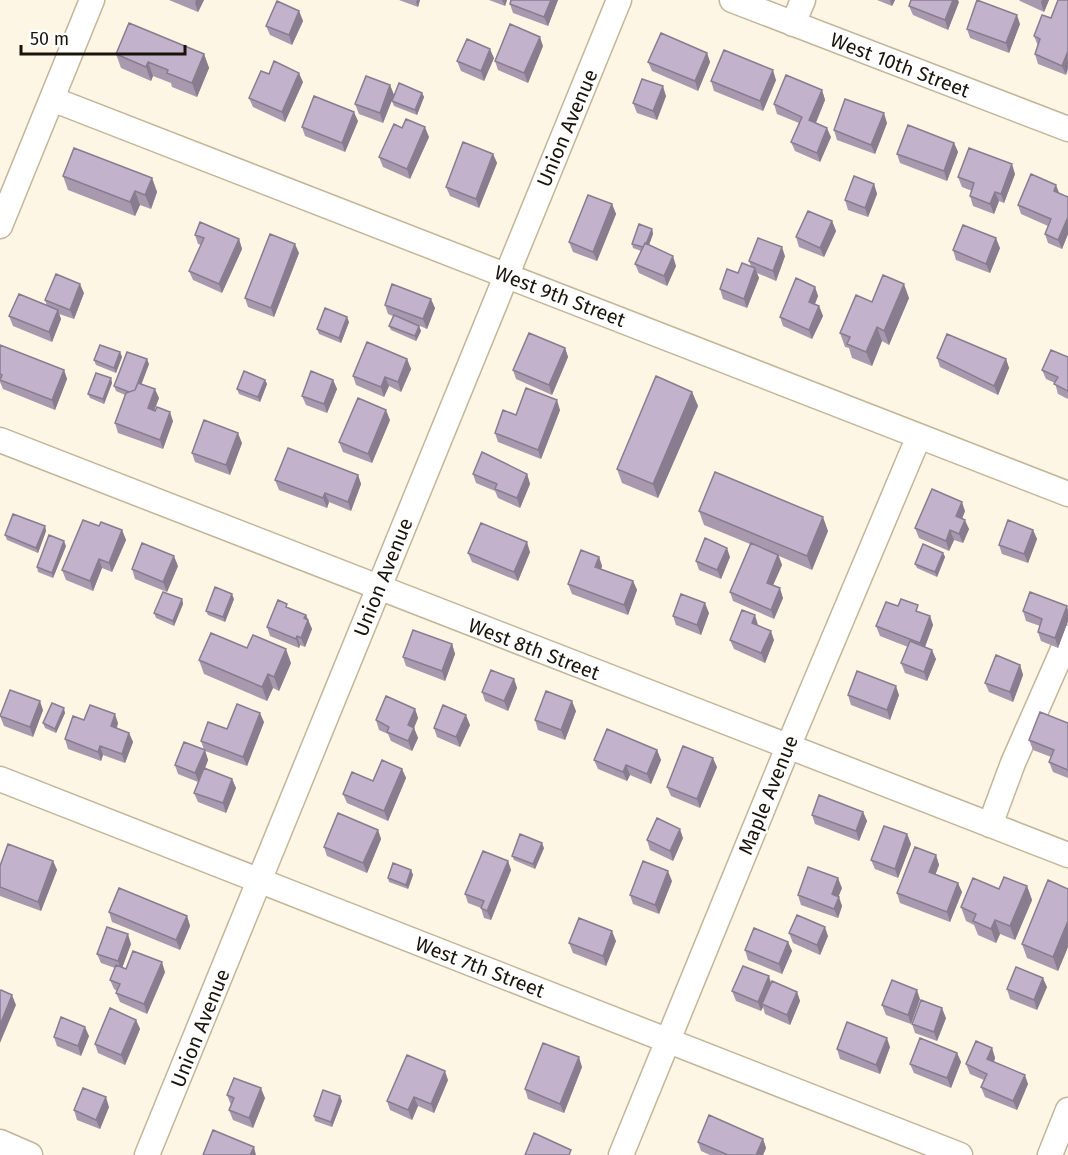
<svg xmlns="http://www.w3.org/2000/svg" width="1068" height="1155" font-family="'Fira Sans',sans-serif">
  <rect width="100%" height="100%" fill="#fdf6e4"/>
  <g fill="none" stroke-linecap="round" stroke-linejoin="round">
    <g stroke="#c2b599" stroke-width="27">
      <path id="minor" d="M 732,0 L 1068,129
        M 793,24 L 803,0
        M 52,99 L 1068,494
        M 0,226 L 92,0
        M 0,440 L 1068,855
        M 0,779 L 960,1155
        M 990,825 L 1013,763 L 1068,638
        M 0,1142 L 30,1155
        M 147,1155 L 619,0
        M 621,1155 L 788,747 L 919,436
        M 1050,1155 L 1068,1110"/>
    </g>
    <use href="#minor" stroke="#fff" stroke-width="24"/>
  </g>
  <path fill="#a899af" d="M 169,0 L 204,0 L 198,12 Z
    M 399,0 L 420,0 L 418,7 Z
    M 489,0 L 507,0 L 505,6 Z
    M 511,0 L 558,0 L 548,26 L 513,13 L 510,4 Z
    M 877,0 L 895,0 L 892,6 Z
    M 1019,0 L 1049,0 L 1044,12 L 1020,1 Z
    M 959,2 L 948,30 L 913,15 L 909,6 Z
    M 299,11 L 303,21 L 292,45 L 270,35 L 266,26 Z
    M 1051,18 L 1066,75 L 1038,64 L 1035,54 L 1038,46 L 1034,36 Z
    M 1020,24 L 1009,53 L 970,38 L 967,29 Z
    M 543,46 L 528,83 L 498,70 L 495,61 Z
    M 707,53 L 710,62 L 698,91 L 652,71 L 648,62 Z
    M 116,54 L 204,54 L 209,68 L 197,97 L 172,87 L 171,83 L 153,76 L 151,81 L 121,68 Z
    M 494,58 L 484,81 L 461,71 L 457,61 Z
    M 269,74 L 303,82 L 285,122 L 253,107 L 249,98 Z
    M 776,80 L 763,111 L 714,91 L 711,81 Z
    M 390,85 L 394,95 L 383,123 L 359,114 L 355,104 Z
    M 822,90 L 825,100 L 816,123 L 831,137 L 820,162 L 795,151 L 791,142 L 799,123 L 777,114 L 774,104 Z
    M 422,93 L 424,97 L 417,115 L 394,106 L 392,101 Z
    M 666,96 L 657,120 L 637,113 L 633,103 Z
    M 358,121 L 345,152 L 305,136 L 302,127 Z
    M 887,123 L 875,154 L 837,140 L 834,130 Z
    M 429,137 L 410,179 L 383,167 L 379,157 Z
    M 954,143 L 958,152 L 947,181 L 900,163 L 897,154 Z
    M 493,154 L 497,163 L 479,208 L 450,196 L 446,187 Z
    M 1015,174 L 1004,203 L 999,201 L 994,214 L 973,206 L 970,196 L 972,191 L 962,187 L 958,177 Z
    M 63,176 L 152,178 L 157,192 L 151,209 L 140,205 L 135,216 L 68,190 Z
    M 874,184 L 877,194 L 868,217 L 848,210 L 845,200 Z
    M 1059,193 L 1068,197 L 1068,234 L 1062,249 L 1048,243 L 1045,234 L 1048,226 L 1021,214 L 1018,205 Z
    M 612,204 L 616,214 L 597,261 L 573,252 L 569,242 Z
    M 832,221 L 836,231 L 824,257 L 799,247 L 796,237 Z
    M 652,229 L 653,234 L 649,245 L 676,266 L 667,286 L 639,273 L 635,264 L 641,251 L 633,248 L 632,244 Z
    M 195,235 L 239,239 L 242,249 L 222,293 L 193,280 L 189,271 L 201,245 L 198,244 Z
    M 1000,248 L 990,273 L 956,260 L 953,250 Z
    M 299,253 L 274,317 L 248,307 L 245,298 Z
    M 785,256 L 776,281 L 757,273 L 759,278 L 747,308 L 723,299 L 720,289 L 738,273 L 751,266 L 749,261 Z
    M 815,287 L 818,296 L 815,304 L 819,306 L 823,316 L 812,339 L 783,326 L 780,317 Z
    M 84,293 L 74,319 L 59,314 L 61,319 L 52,342 L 13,326 L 9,316 L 47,306 L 45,300 Z
    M 909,298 L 889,345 L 882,341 L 872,366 L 852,358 L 849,348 L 845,347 L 840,333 L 872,302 Z
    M 385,305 L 435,308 L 427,329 L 411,322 L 419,326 L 421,331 L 416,341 L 391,330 L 389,326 L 393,316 L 388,314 Z
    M 349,322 L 341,343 L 319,334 L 317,329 Z
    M 0,345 L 64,370 L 67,379 L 55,410 L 3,389 L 0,382 Z
    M 565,348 L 568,357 L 552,395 L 516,379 L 513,370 Z
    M 120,352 L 122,357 L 116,373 L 96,365 L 94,360 Z
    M 1068,357 L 1068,399 L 1058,394 L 1055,383 L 1046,379 L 1042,370 Z
    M 937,358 L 1006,359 L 1009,368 L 998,395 L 940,367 Z
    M 407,359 L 411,369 L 401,392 L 389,386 L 384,397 L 356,385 L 353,376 Z
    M 149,364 L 141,384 L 159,398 L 154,410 L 173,421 L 163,449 L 118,433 L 115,423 L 125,395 L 116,391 L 114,386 Z
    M 111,378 L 112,383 L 104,404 L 90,398 L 88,394 Z
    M 265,380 L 267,384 L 260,402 L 239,394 L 237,389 Z
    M 333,380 L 337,389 L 327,413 L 306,405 L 302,396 Z
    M 692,392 L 698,406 L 658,498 L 622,483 L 617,469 Z
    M 560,410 L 541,459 L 498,442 L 495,433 L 516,415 Z
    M 390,420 L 372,463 L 343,452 L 339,442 Z
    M 242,443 L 230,475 L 195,462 L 192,453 Z
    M 473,474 L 527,474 L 530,484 L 520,508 L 498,498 L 495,491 L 476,483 Z
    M 358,475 L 361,484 L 351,511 L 329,502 L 327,508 L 279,490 L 275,480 Z
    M 699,511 L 828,531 L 812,570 L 779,556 L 782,565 L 773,585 L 783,598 L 774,619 L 733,601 L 730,592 L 750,544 L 704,525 Z
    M 965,511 L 962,519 L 969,529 L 963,543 L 954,540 L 949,551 L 919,538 L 915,528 Z
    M 45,526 L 46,531 L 38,553 L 7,540 L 5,535 Z
    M 99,526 L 122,530 L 126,540 L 112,572 L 102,568 L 93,591 L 66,580 L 62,570 Z
    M 1033,530 L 1037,539 L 1028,563 L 1002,554 L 999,545 Z
    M 66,546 L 53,578 L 38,572 L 37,567 Z
    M 530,552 L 518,581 L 472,562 L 468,553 Z
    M 943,553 L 945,557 L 937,577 L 917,568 L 915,564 Z
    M 599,557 L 602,566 L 601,569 L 633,581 L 637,590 L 628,615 L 572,594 L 568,584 Z
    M 730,557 L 721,579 L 699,570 L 696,561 Z
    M 178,566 L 167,592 L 135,579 L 132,569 Z
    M 182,599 L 183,604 L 174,626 L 156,618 L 154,613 Z
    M 234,599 L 225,622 L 208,615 L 206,611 Z
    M 898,606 L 930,616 L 933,625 L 925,647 L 936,659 L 927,681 L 905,673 L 901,663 L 908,647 L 880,636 L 876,626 Z
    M 289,608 L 306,615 L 312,629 L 305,647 L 300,645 L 299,648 L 270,636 L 267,627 Z
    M 1068,610 L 1068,621 L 1058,648 L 1041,641 L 1038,632 L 1040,626 L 1026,621 L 1023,611 Z
    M 709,613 L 701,635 L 676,625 L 673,616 Z
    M 758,625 L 774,640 L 765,663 L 734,649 L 730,640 Z
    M 452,644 L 455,654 L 445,681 L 406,666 L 403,657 Z
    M 247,648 L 291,663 L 279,691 L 273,688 L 267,701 L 204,674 L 199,660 Z
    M 1020,665 L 1023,675 L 1013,702 L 989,692 L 985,683 Z
    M 514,679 L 517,688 L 508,711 L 485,701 L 482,692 Z
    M 848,695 L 899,695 L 890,720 L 851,705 Z
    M 415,709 L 418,718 L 414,728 L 418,738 L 412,751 L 391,741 L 388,734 L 379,730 L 376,720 Z
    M 43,710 L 33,737 L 4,726 L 0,716 Z
    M 576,711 L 565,740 L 538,730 L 535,720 Z
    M 65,713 L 56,733 L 45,728 L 43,723 Z
    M 84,720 L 118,723 L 117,728 L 129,733 L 133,742 L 125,763 L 103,755 L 101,761 L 68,749 L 65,739 Z
    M 264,722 L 247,766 L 205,751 L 208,760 L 205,769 L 232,779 L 236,788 L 226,813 L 198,802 L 194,793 L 198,782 L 178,774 L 175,765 L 204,750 L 201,741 L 227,729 Z
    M 1068,723 L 1068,778 L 1053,772 L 1049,762 L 1051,757 L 1033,750 L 1029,740 Z
    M 470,725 L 460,747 L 437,737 L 434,728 Z
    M 657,750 L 661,760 L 651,784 L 630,775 L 627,781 L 598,769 L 594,760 Z
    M 717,767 L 700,808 L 671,796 L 667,787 Z
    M 402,769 L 406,778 L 388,821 L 347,803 L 343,794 Z
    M 863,812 L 867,821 L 859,841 L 815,824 L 812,815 Z
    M 378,830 L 381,839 L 367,873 L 327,856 L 324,847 Z
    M 907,834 L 911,844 L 898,878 L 875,869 L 871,860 Z
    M 683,838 L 673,861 L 650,850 L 647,840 Z
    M 544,848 L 535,869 L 514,860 L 512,856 Z
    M 936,855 L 939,865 L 935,874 L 962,892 L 950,922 L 900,903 L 897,893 Z
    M 53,861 L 57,870 L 41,911 L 0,896 L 0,866 Z
    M 508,861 L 511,870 L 491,920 L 484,918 L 481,908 L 468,903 L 465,894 Z
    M 411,870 L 413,875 L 408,889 L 389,882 L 388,878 Z
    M 672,881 L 659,914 L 633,904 L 630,895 Z
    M 1027,886 L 1032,900 L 1015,940 L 1000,934 L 996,943 L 978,935 L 974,925 L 966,921 L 961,907 L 999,889 Z
    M 842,888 L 838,896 L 842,906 L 838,918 L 801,905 L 798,895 Z
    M 1068,889 L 1068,947 L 1058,971 L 1027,958 L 1022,944 Z
    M 109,912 L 187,916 L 190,926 L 180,950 L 112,922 Z
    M 789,933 L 828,936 L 820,955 L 793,943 Z
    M 616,941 L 606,966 L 573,953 L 569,943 Z
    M 788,942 L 792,951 L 782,974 L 748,960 L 745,950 Z
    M 131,944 L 122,968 L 126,969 L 165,972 L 147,1014 L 120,1002 L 116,993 L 117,991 L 114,989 L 110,980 L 115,968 L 101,963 L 97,954 Z
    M 771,983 L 797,992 L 800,1001 L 790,1025 L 765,1014 L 763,1007 L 761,1011 L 736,1001 L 732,991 Z
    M 1047,987 L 1037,1010 L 1010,999 L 1007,989 Z
    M 920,999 L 911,1024 L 886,1015 L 882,1005 Z
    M 946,1018 L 937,1041 L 915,1033 L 912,1024 Z
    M 136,1020 L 140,1029 L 125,1065 L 98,1053 L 95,1044 Z
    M 89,1036 L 81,1056 L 57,1046 L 54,1037 Z
    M 890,1047 L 880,1074 L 840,1059 L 837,1049 Z
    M 992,1048 L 995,1058 L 994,1062 L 1028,1084 L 1017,1110 L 985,1097 L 981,1087 L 984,1080 L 970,1074 L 966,1064 Z
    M 957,1053 L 961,1062 L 951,1088 L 914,1073 L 910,1064 Z
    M 582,1067 L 564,1113 L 528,1099 L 525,1089 Z
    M 448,1080 L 434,1113 L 418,1106 L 412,1120 L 390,1110 L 387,1101 Z
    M 227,1095 L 265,1098 L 253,1128 L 233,1120 L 229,1110 L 231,1105 Z
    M 342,1101 L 332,1127 L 315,1121 L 314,1116 Z
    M 109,1107 L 100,1129 L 77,1120 L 74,1110 Z
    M 763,1139 L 766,1148 L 763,1155 L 710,1155 L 701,1151 L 698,1142 Z"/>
  <path fill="#887d8f" d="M 196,0 L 204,0 L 198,12 L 195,3 Z
    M 417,0 L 420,0 L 418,7 L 416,2 Z
    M 502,0 L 507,0 L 505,6 Z
    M 551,0 L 558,0 L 548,26 L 544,17 Z
    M 890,0 L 895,0 L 892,6 Z
    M 953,0 L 958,0 L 959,2 L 948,30 L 945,20 Z
    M 1042,0 L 1049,0 L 1044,12 L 1041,2 Z
    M 299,11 L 303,21 L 292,45 L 289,35 Z
    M 1017,15 L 1020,24 L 1009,53 L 1006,43 Z
    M 540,37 L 543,46 L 528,83 L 524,73 Z
    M 490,49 L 494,58 L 484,81 L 481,71 Z
    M 1068,51 L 1068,69 L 1066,75 L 1062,66 Z
    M 707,53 L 710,62 L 698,91 L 695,81 Z
    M 204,54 L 209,68 L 197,97 L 192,83 Z
    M 148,62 L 153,76 L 151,81 L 146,67 Z
    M 773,70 L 776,80 L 763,111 L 760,101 Z
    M 299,73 L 303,82 L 285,122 L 282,112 Z
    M 390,85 L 394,95 L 383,123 L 380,113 Z
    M 663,86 L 666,96 L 657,120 L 653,111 Z
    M 822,90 L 825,100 L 813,129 L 809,120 Z
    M 422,93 L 424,97 L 417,115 L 415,110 Z
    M 354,112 L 358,121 L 345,152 L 342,143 Z
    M 884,113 L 887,123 L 875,154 L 871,145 Z
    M 425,127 L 429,137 L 410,179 L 407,169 Z
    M 827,128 L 831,137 L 820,162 L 817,153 Z
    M 954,143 L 958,152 L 947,181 L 944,171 Z
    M 493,154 L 497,163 L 479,208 L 476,199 Z
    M 1012,164 L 1015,174 L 1004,203 L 1001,194 Z
    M 152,178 L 157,192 L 151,209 L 145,195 Z
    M 874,184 L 877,194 L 868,217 L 865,208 Z
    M 1056,185 L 1060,195 L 1054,191 Z
    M 135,191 L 140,205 L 135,216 L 130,202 Z
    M 995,192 L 999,201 L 994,214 L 990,204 Z
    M 612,204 L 616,214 L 597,261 L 593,252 Z
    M 1068,217 L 1068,234 L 1062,249 L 1058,240 Z
    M 832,221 L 836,231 L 824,257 L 820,248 Z
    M 652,229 L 653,234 L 646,253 L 644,248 Z
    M 996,238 L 1000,248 L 990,273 L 986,264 Z
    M 239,239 L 242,249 L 222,293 L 219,284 Z
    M 295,244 L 299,253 L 274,317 L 271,308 Z
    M 782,247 L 785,256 L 776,281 L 773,271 Z
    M 673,256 L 676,266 L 667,286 L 664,276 Z
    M 755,268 L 759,278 L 747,308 L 744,299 Z
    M 80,284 L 84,293 L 74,319 L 70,310 Z
    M 904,284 L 909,298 L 889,345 L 884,331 Z
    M 815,287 L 818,296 L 812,311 L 809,302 Z
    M 431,299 L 435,308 L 427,329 L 423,319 Z
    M 819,306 L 823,316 L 812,339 L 809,330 Z
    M 58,310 L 61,319 L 52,342 L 49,332 Z
    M 347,317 L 349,322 L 341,343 L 339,338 Z
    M 419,326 L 421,331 L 416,341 L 415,336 Z
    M 877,327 L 882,341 L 872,366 L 866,352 Z
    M 565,348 L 568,357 L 552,395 L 549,385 Z
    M 120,352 L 122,357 L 116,373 L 114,368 Z
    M 147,359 L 149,364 L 136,399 L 134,394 Z
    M 407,359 L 411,369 L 401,392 L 398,382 Z
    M 1006,359 L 1009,368 L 998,395 L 994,386 Z
    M 64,370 L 67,379 L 55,410 L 52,400 Z
    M 385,377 L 389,386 L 384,397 L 381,387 Z
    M 111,378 L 112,383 L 104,404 L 103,399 Z
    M 265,380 L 267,384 L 260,402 L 258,397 Z
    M 333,380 L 337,389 L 327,413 L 324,404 Z
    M 155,389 L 159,398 L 152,417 L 148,408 Z
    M 692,392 L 698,406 L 658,498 L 653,484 Z
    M 557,400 L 560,410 L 541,459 L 538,450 Z
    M 386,410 L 390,420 L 372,463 L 368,454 Z
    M 170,412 L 173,421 L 163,449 L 160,440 Z
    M 238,433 L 242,443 L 230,475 L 226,465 Z
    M 527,474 L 530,484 L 520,508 L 517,498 Z
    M 358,475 L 361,484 L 351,511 L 348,502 Z
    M 325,493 L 329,502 L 327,508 L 323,498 Z
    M 962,502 L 965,511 L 959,526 L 956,516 Z
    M 823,517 L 828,531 L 812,570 L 807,556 Z
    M 965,520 L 969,529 L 963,543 L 959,534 Z
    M 45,526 L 46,531 L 38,553 L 36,548 Z
    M 122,530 L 126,540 L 112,572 L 109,563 Z
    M 950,530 L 954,540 L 949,551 L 946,541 Z
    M 1033,530 L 1037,539 L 1028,563 L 1024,554 Z
    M 64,541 L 66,546 L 53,578 L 52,573 Z
    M 527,542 L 530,552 L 518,581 L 514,572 Z
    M 727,548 L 730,557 L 721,579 L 717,570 Z
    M 943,553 L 945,557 L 937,577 L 935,572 Z
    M 778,555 L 782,565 L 770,592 L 767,583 Z
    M 174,556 L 178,566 L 167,592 L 163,582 Z
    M 599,557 L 602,566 L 599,576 L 595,567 Z
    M 99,559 L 102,568 L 93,591 L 90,581 Z
    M 633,581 L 637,590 L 628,615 L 624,605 Z
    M 780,588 L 783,598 L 774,619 L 771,610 Z
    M 232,594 L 234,599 L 225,622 L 223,617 Z
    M 182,599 L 183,604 L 174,626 L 173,621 Z
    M 705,603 L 709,613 L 701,635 L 697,625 Z
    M 1067,606 L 1068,610 L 1068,621 L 1058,648 L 1055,638 Z
    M 306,615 L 312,629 L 305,647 L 301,638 Z
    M 755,615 L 758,625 L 755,632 L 752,623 Z
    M 930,616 L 933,625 L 923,652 L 920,643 Z
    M 771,631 L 774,640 L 765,663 L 761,653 Z
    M 297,636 L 300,645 L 299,648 L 296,639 Z
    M 452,644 L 455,654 L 445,681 L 442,671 Z
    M 286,649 L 291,663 L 279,691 L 274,677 Z
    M 932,650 L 936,659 L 927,681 L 924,672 Z
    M 1020,665 L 1023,675 L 1013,702 L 1010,692 Z
    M 268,674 L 273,688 L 267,701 L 262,687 Z
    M 514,679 L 517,688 L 508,711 L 504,701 Z
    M 896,686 L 899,695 L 890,720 L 887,710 Z
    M 40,701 L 43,710 L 33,737 L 30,727 Z
    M 572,701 L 576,711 L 565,740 L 561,730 Z
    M 64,708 L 65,713 L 56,733 L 55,729 Z
    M 415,709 L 418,718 L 411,735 L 408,725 Z
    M 260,713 L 264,722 L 247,766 L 243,757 Z
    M 115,714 L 118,723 L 114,735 L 111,726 Z
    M 466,715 L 470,725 L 460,747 L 456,737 Z
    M 414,728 L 418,738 L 412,751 L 408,741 Z
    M 129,733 L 133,742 L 125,763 L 122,754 Z
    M 100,746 L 103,755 L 101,761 L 98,752 Z
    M 205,750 L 208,760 L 199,783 L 195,773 Z
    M 657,750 L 661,760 L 651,784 L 647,774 Z
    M 713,758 L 717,767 L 700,808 L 697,799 Z
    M 626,765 L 630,775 L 627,781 L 623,772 Z
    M 402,769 L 406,778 L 388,821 L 384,811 Z
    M 232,779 L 236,788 L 226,813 L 223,803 Z
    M 863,812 L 867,821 L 859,841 L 856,831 Z
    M 680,829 L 683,838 L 673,861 L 670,851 Z
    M 378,830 L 381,839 L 367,873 L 363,863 Z
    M 907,834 L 911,844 L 898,878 L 895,869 Z
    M 542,843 L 544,848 L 535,869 L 533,864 Z
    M 936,855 L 939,865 L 933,881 L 929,872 Z
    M 53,861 L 57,870 L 41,911 L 38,902 Z
    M 508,861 L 511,870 L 491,920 L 487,911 Z
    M 411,870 L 413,875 L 408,889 L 406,885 Z
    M 668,871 L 672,881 L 659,914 L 655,905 Z
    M 838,878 L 842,888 L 836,903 L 832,894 Z
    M 958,883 L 962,892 L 950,922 L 947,912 Z
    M 1027,886 L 1032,900 L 1015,940 L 1010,926 Z
    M 839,897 L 842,906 L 838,918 L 834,909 Z
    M 187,916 L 190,926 L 180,950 L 176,940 Z
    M 995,920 L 1000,934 L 996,943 L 991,929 Z
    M 1068,921 L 1068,947 L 1058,971 L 1053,957 Z
    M 825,927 L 828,936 L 820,955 L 817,945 Z
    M 612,931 L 616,941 L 606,966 L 603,956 Z
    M 128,934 L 131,944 L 121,971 L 118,961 Z
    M 788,942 L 792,951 L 782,974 L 779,964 Z
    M 162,962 L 165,972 L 147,1014 L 144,1004 Z
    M 769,976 L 772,986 L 762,1004 L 763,1007 L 761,1011 L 758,1002 Z
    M 1043,978 L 1047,987 L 1037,1010 L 1034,1000 Z
    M 917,990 L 920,999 L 911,1024 L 908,1015 Z
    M 797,992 L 800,1001 L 790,1025 L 787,1015 Z
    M 12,995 L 16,1005 L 0,1043 L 0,1025 Z
    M 942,1008 L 946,1018 L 937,1041 L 934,1032 Z
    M 136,1020 L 140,1029 L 125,1065 L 121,1055 Z
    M 85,1027 L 89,1036 L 81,1056 L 78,1046 Z
    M 887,1038 L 890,1047 L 880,1074 L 876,1065 Z
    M 992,1048 L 995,1058 L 991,1068 L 987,1059 Z
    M 957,1053 L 961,1062 L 951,1088 L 947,1078 Z
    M 579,1057 L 582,1067 L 564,1113 L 560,1104 Z
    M 445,1071 L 448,1080 L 434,1113 L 431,1104 Z
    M 1025,1075 L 1028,1084 L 1017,1110 L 1013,1101 Z
    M 261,1088 L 265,1098 L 253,1128 L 249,1118 Z
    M 340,1096 L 342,1101 L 332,1127 L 331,1122 Z
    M 106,1097 L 109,1107 L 100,1129 L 96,1120 Z
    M 414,1097 L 418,1106 L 412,1120 L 408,1110 Z
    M 763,1139 L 766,1148 L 763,1155 L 756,1155 Z
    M 254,1147 L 256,1155 L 250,1155 Z"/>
  <path fill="#c3b2cc" stroke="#887d8f" stroke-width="1.5" d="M 511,0 L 551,0 L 544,17 L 510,4 Z
    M 911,0 L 953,0 L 945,20 L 909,6 Z
    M 977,0 L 1017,15 L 1006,43 L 967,29 Z
    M 1058,0 L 1068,0 L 1068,51 L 1062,66 L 1035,54 L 1040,39 L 1034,36 L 1042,15 L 1051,18 Z
    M 277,1 L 299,11 L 289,35 L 266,26 Z
    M 129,23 L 204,54 L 192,83 L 167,73 L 168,70 L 148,62 L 146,67 L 116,54 Z
    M 510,24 L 540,37 L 524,73 L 495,61 Z
    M 661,33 L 707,53 L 695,81 L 648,62 Z
    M 467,39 L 490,49 L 481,71 L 457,61 Z
    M 724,50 L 773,70 L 760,101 L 711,81 Z
    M 274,61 L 299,73 L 282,112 L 249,98 L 261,71 L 269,74 Z
    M 786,75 L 822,90 L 809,120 L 827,128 L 817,153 L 791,142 L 802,117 L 774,104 Z
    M 366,76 L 390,85 L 380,113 L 355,104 Z
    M 642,79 L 663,86 L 653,111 L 633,103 Z
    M 399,83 L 422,93 L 415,110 L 392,101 Z
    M 314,96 L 354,112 L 342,143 L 302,127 Z
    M 845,99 L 884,113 L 871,145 L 834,130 Z
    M 406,119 L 425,127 L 407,169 L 379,157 L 394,124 L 402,128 Z
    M 908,125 L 954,143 L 944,171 L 897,154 Z
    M 463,142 L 493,154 L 476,199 L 446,187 Z
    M 74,148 L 152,178 L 145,195 L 135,191 L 130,202 L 63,176 Z
    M 969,148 L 1012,164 L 1001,194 L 995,192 L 990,204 L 970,196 L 974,183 L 958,177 Z
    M 1031,174 L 1056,185 L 1054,191 L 1068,197 L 1068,217 L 1058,240 L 1045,234 L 1051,219 L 1018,205 Z
    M 854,176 L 874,184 L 865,208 L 845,200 Z
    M 588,195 L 612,204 L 593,252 L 569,242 Z
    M 808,211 L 832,221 L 820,248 L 796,237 Z
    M 200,222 L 239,239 L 219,284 L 189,271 L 204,238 L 195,235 Z
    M 639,224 L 652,229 L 646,244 L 645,243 L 643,247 L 632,244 Z
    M 963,225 L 996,238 L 986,264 L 953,250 Z
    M 270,234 L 295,244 L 271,308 L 245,298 Z
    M 758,238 L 782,247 L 773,271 L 749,261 Z
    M 645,243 L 673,256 L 664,276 L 635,264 Z
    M 742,263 L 755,268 L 744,299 L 720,289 L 727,269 L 738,273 Z
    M 56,274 L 80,284 L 70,310 L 45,300 Z
    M 883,275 L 904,284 L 884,331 L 877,327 L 866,352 L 847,344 L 850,337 L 840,333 L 856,295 L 872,302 Z
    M 796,278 L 815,287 L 809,302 L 819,306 L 809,330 L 780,317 Z
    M 392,284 L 431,299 L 423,319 L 385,305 Z
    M 19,294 L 58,310 L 49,332 L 9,316 Z
    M 325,308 L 347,317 L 339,338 L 317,329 Z
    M 394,315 L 419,326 L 415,336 L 389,326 Z
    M 529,333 L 565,348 L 549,385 L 513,370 Z
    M 947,334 L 1006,359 L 994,386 L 937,358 Z
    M 367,342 L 407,359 L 398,382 L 385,377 L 381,387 L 353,376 Z
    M 0,345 L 64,370 L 52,400 L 0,380 L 2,375 L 0,374 Z
    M 100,345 L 120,352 L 114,368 L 94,360 Z
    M 1051,350 L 1068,357 L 1068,391 L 1054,384 L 1058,377 L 1042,370 Z
    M 127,352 L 147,359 L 135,390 L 129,392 L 114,386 Z
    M 244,371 L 265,380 L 258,397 L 237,389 Z
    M 311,371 L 333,380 L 324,404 L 302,396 Z
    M 96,373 L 111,378 L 103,399 L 88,394 Z
    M 656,376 L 692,392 L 653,484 L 617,469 Z
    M 138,383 L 155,389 L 148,408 L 155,411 L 157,407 L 170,412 L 160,440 L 115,423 L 126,393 L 135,390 Z
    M 526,388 L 557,400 L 538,450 L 495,433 L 503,410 L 516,415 Z
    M 358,398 L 386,410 L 368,454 L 339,442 Z
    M 204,420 L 238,433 L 226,465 L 192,453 Z
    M 288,448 L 358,475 L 348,502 L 325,493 L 323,498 L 275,480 Z
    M 482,452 L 527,474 L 517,498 L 495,489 L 497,484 L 473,474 Z
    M 715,472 L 823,517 L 807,556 L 699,511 Z
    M 932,489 L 962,502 L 956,516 L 965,520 L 959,534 L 950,530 L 946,541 L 915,528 Z
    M 13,514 L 45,526 L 36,548 L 5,535 Z
    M 83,520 L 99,526 L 101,522 L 122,530 L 109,563 L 99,559 L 90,581 L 62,570 Z
    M 1008,520 L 1033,530 L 1024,554 L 999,545 Z
    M 481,523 L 527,542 L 514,572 L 468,553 Z
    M 49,535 L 64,541 L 52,573 L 37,567 Z
    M 705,538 L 727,548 L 717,570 L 696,561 Z
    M 142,543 L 174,556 L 163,582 L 132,569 Z
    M 751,543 L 778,555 L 767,583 L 780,588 L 771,610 L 730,592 Z
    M 923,544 L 943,553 L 935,572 L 915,564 Z
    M 581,550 L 599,557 L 595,567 L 633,581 L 624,605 L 568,584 Z
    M 215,587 L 232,594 L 223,617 L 206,611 Z
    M 163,592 L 182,599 L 173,621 L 154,613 Z
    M 1030,592 L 1067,606 L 1055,638 L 1038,632 L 1042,619 L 1023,611 Z
    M 681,594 L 705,603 L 697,625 L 673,616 Z
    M 901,599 L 918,605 L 916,611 L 930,616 L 920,643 L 876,626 L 886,602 L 898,606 Z
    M 278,600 L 287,604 L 286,607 L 306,615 L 304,618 L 308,620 L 301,638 L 297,636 L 296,639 L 267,627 Z
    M 742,610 L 755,615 L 752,623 L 771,631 L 761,653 L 730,640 Z
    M 413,630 L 452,644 L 442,671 L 403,657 Z
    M 211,633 L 247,648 L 253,635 L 286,649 L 274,677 L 268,674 L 262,687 L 199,660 Z
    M 910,641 L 932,650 L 924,672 L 901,663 Z
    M 996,655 L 1020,665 L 1010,692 L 985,683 Z
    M 491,670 L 514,679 L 504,701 L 482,692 Z
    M 857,671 L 896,686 L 887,710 L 848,695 Z
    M 10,690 L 40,701 L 30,727 L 0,716 Z
    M 546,691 L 572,701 L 561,730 L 535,720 Z
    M 386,696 L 415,709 L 408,725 L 414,728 L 408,741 L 387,732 L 389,727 L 376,720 Z
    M 52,703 L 64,708 L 55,729 L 43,723 Z
    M 237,704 L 260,713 L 243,757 L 201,741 L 208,722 L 227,729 Z
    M 90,705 L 115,714 L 111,726 L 129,733 L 122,754 L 100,746 L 98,752 L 65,739 L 73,716 L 84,720 Z
    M 443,705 L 466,715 L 456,737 L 434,728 Z
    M 1040,712 L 1068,723 L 1068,770 L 1049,762 L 1054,750 L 1029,740 Z
    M 607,729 L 657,750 L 647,774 L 626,765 L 623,772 L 594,760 Z
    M 184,742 L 205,750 L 195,773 L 175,765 Z
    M 683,746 L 713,758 L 697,799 L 667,787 Z
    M 382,760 L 402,769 L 384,811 L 343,794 L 352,772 L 373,781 Z
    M 204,768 L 232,779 L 223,803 L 194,793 Z
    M 819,795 L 863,812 L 856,831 L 812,815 Z
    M 338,813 L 378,830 L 363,863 L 324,847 Z
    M 657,818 L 680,829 L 670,851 L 647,840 Z
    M 884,826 L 907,834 L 895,869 L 871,860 Z
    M 520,834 L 542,843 L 533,864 L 512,856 Z
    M 8,844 L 53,861 L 38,902 L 0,887 L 0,866 Z
    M 915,847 L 936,855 L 929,872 L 958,883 L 947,912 L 897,893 Z
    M 483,851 L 508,861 L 487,911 L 481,908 L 484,901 L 465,894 Z
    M 643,861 L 668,871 L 655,905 L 630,895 Z
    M 393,863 L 411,870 L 406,885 L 388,878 Z
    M 808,867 L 838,878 L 832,894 L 839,897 L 834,909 L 798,895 Z
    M 1004,877 L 1027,886 L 1010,926 L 995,920 L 991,929 L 973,921 L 976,914 L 961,907 L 973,878 L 999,889 Z
    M 1048,880 L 1068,889 L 1068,921 L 1053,957 L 1022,944 Z
    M 119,888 L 187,916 L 176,940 L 109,912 Z
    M 797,915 L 825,927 L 817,945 L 789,933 Z
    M 579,918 L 612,931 L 603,956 L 569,943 Z
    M 107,927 L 128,934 L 118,961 L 97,954 Z
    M 754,928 L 788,942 L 779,964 L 745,950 Z
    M 133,951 L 162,962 L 144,1004 L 116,993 L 120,984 L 110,980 L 116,965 L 126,969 Z
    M 743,966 L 769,976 L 758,1002 L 732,991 Z
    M 1016,967 L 1043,978 L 1034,1000 L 1007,989 Z
    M 892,980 L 917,990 L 908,1015 L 882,1005 Z
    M 772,981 L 797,992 L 787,1015 L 762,1004 Z
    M 1,990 L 12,995 L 0,1025 L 0,991 Z
    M 921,1000 L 942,1008 L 934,1032 L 912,1024 Z
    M 110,1008 L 136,1020 L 121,1055 L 95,1044 Z
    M 61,1017 L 85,1027 L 78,1046 L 54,1037 Z
    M 847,1022 L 887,1038 L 876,1065 L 837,1049 Z
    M 920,1038 L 957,1053 L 947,1078 L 910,1064 Z
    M 976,1041 L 992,1048 L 987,1059 L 1025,1075 L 1013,1101 L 981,1087 L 987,1074 L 966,1064 Z
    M 543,1043 L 579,1057 L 560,1104 L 525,1089 Z
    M 407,1055 L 445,1071 L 431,1104 L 414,1097 L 408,1110 L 387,1101 Z
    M 234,1078 L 261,1088 L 249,1118 L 229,1110 L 234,1098 L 227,1095 Z
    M 83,1088 L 106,1097 L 96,1120 L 74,1110 Z
    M 323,1090 L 340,1096 L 331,1122 L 314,1116 Z
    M 709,1115 L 763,1139 L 756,1155 L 728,1155 L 698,1142 Z
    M 213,1130 L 254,1147 L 250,1155 L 203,1155 Z
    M 534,1133 L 571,1150 L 569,1155 L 525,1155 Z"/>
  <g text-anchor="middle" stroke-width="4.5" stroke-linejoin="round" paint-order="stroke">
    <g font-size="20" fill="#19140a" stroke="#fff">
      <text transform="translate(900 65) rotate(21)" y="7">West 10th Street</text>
      <text transform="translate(567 128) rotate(-67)" y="7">Union Avenue</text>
      <text transform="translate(560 296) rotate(21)" y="7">West 9th Street</text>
      <text transform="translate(383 577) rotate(-68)" y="7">Union Avenue</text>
      <text transform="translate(534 649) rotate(21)" y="7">West 8th Street</text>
      <text transform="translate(768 795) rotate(-68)" y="7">Maple Avenue</text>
      <text transform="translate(480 967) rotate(21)" y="7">West 7th Street</text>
      <text transform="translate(200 1028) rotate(-68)" y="7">Union Avenue</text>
    </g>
  </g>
  <path d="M21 45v9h164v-9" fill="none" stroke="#19140a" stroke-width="3"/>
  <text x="30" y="45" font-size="18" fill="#19140a" stroke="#ffffff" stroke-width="4.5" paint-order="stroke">50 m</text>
</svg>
